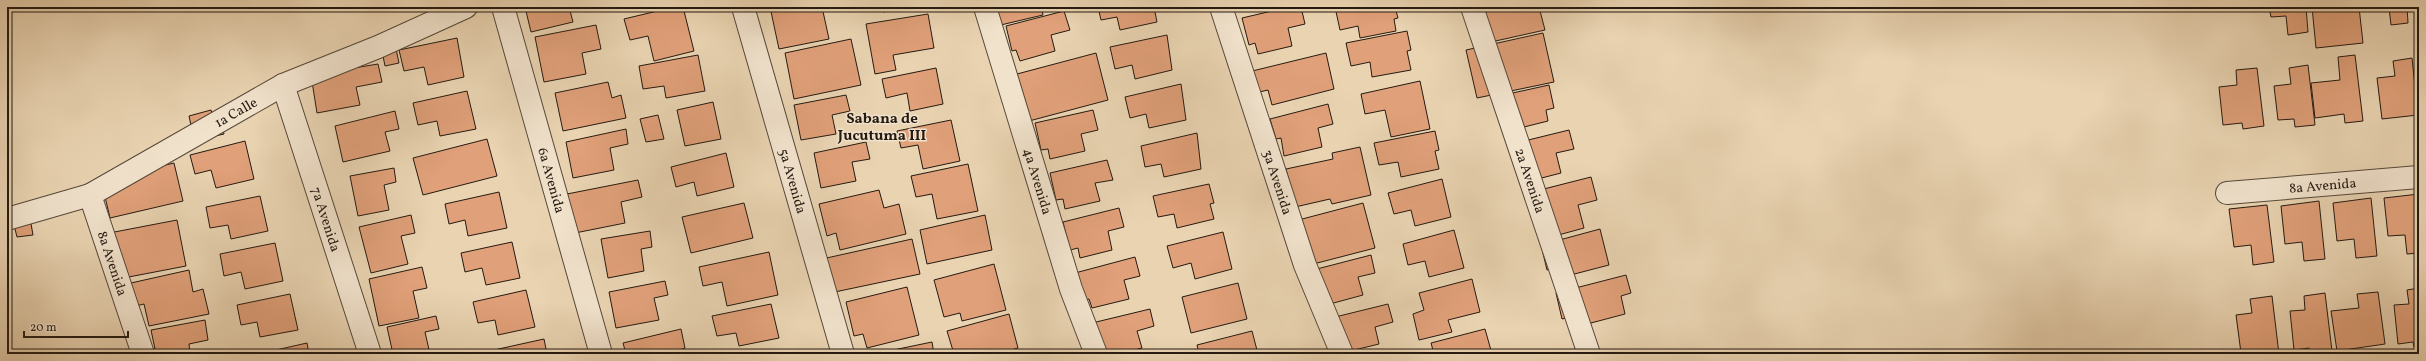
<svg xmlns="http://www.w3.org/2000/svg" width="2426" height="361" font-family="Vollkorn,serif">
  <rect width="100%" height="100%" fill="#e9d3b1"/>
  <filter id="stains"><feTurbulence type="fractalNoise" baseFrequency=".005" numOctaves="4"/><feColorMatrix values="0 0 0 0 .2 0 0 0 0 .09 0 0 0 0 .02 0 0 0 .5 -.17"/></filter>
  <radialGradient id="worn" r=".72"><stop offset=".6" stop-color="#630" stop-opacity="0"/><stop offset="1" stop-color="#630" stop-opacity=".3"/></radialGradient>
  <path fill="#e0a079" stroke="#241a11" d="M 525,7 L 569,7 L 573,22 L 531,32 Z
    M 674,7 L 683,7 L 694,51 L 654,61 L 648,36 L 630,40 L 624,19 Z
    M 770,7 L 822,7 L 829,39 L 779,49 Z
    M 883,7 L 908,7 L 883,12 Z
    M 983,7 L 1058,7 L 1042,10 L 1043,15 L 988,28 Z
    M 1098,7 L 1154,7 L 1157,22 L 1120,30 L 1117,17 L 1101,20 Z
    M 1289,7 L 1301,7 L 1305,24 L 1288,28 L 1292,46 L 1258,54 L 1255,43 L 1249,45 L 1242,18 Z
    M 1335,7 L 1395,7 L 1398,18 L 1394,19 L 1396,31 L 1360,38 L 1358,26 L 1340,30 Z
    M 1474,7 L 1539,7 L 1545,30 L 1482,44 Z
    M 2269,7 L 2306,7 L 2308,32 L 2288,35 L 2286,16 L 2271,17 Z
    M 2312,7 L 2359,7 L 2363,43 L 2316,48 Z
    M 2372,7 L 2407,7 L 2408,23 L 2391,25 L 2389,8 L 2372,10 Z
    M 1064,11 L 1070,30 L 1051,35 L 1055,51 L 1020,61 L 1016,50 L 1012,51 L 1006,26 Z
    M 928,14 L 934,48 L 893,55 L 896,70 L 875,74 L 866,24 Z
    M 596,25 L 601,49 L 582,53 L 586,74 L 544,82 L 535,37 Z
    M 1407,31 L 1411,50 L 1407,51 L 1411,70 L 1372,77 L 1370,62 L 1351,66 L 1346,43 Z
    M 1543,33 L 1554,82 L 1477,98 L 1466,50 Z
    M 1167,35 L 1172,70 L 1135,79 L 1132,65 L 1115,69 L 1110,47 Z
    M 457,38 L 464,77 L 428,85 L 424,67 L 404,71 L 399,50 Z
    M 851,39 L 861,85 L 794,99 L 785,53 Z
    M 396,49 L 399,63 L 385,66 L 382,51 Z
    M 1096,53 L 1108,100 L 1014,125 L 1002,78 Z
    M 1326,53 L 1334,89 L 1272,105 L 1268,90 L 1246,95 L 1240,74 Z
    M 698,55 L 705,91 L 666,98 L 664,86 L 643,89 L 639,66 Z
    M 2355,55 L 2363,121 L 2345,123 L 2344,114 L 2315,118 L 2311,83 L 2340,80 L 2338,57 Z
    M 2412,58 L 2418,115 L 2382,119 L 2377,78 L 2395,76 L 2393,61 Z
    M 378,64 L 382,82 L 356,87 L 360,105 L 317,113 L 311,75 Z
    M 2308,65 L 2315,125 L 2295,127 L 2294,119 L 2278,120 L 2274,86 L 2291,84 L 2289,68 Z
    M 936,68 L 943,104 L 910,111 L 907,93 L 886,98 L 882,79 Z
    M 2257,68 L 2264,126 L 2243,129 L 2242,123 L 2223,125 L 2219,87 L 2237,85 L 2236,70 Z
    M 1420,81 L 1430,129 L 1391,137 L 1385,110 L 1365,114 L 1361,94 Z
    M 608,82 L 612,98 L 621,95 L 626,118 L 563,131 L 555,93 Z
    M 1181,84 L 1186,120 L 1149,128 L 1146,114 L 1130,118 L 1125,97 Z
    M 1549,85 L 1554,108 L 1546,110 L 1548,121 L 1512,130 L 1499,96 Z
    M 467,91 L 476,129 L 440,136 L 437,121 L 418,125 L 413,103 Z
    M 846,95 L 850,111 L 832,115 L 836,134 L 801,140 L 794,105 Z
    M 713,102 L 721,139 L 685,146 L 677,110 Z
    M 1328,104 L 1333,124 L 1318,128 L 1322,147 L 1284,156 L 1281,138 L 1276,139 L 1270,119 Z
    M 211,110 L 213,116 L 219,115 L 224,134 L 202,139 L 192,130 L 189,116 Z
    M 1093,110 L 1098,130 L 1081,134 L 1085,151 L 1050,159 L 1048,149 L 1041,150 L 1035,123 Z
    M 395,111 L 399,129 L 385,132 L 390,151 L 343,162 L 335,126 Z
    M 658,115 L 664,139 L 646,142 L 640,119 Z
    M 951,120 L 960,161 L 923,169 L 918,145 L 901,148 L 897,131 Z
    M 626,129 L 628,144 L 610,148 L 614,170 L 573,178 L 566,142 Z
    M 1569,130 L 1574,149 L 1556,153 L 1561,173 L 1530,181 L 1512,144 Z
    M 1435,131 L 1439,150 L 1435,151 L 1439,169 L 1401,177 L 1398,162 L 1379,165 L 1374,143 Z
    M 1197,133 L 1201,169 L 1164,177 L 1161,164 L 1145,167 L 1141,146 Z
    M 487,139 L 497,176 L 423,195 L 413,158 Z
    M 245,141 L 254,179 L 216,188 L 211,170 L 195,174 L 190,155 Z
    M 866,142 L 870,159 L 852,162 L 856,181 L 821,188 L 814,153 Z
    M 1360,147 L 1371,195 L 1332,204 L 1330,199 L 1295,207 L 1286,169 L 1333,159 L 1332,153 Z
    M 726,153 L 734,187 L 697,196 L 694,182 L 676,187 L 671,167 Z
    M 1107,160 L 1113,180 L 1095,183 L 1100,201 L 1065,209 L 1063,199 L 1056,200 L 1050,173 Z
    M 174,163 L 183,201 L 110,218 L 101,180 Z
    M 968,164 L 978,211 L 937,219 L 932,194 L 916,197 L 911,176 Z
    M 394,168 L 396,182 L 384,185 L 389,210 L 358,216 L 350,176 Z
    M 1591,177 L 1597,200 L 1578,205 L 1584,228 L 1540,240 L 1528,193 Z
    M 1442,179 L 1451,217 L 1415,226 L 1411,210 L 1394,214 L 1388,193 Z
    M 638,180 L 642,197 L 621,202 L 625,223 L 575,233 L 567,194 Z
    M 1209,184 L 1214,203 L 1210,204 L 1214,219 L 1177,228 L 1174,214 L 1158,217 L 1153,196 Z
    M 879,190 L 884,208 L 899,204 L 906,234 L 840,250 L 836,233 L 827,236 L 819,204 Z
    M 499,192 L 507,228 L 468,236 L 465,220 L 449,224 L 445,204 Z
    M 2419,194 L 2419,253 L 2407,254 L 2405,235 L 2388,236 L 2384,198 Z
    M 260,196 L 268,231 L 231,239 L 228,225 L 210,228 L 206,207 Z
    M 2371,198 L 2377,256 L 2356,258 L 2354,239 L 2337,241 L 2333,203 Z
    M 2319,201 L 2325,259 L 2304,261 L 2302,242 L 2285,244 L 2281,206 Z
    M 744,203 L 753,238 L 691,253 L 682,217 Z
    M 1363,203 L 1375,248 L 1298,268 L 1287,223 Z
    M 2267,205 L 2274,262 L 2253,265 L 2251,245 L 2234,247 L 2229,209 Z
    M 1119,208 L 1124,227 L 1108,231 L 1112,250 L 1080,258 L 1078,248 L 1070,250 L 1063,222 Z
    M 411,215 L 415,233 L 401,236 L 408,264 L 371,273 L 359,227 Z
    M 985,215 L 992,250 L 927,264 L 920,230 Z
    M 30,218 L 33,235 L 17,237 L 13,221 Z
    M 177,220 L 186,266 L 113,280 L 104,234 Z
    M 1600,229 L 1609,265 L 1559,278 L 1556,268 L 1547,270 L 1541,245 Z
    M 1454,230 L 1464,268 L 1429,277 L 1425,261 L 1408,265 L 1403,244 Z
    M 650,231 L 652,247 L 641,249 L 644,271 L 608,278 L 601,239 Z
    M 1223,232 L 1232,269 L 1195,279 L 1191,263 L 1173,268 L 1167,246 Z
    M 912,239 L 920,274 L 830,293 L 822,259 Z
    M 512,242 L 520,278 L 486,285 L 482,268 L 465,272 L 461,253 Z
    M 275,243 L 283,281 L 245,289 L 241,272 L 224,276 L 220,254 Z
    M 769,252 L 778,295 L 727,306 L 722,282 L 703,286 L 699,267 Z
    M 1371,255 L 1375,273 L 1358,277 L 1363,295 L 1330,304 L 1313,270 Z
    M 1135,257 L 1140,276 L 1124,280 L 1129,299 L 1092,308 L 1089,299 L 1082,301 L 1075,273 Z
    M 994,264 L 1006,310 L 962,321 L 960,313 L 944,317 L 934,280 Z
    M 422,267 L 427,288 L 413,291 L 419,318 L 379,326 L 369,279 Z
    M 189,270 L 193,292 L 203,289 L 209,314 L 149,326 L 144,304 L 136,306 L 131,283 Z
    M 1626,275 L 1631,293 L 1621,296 L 1625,314 L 1572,328 L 1570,317 L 1562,319 L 1556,293 Z
    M 1472,279 L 1480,312 L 1448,320 L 1452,332 L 1419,340 L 1413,314 L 1424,310 L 1419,293 Z
    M 665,281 L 668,295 L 654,298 L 659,320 L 616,328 L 609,292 Z
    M 1238,283 L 1247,319 L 1191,333 L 1182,297 Z
    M 907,287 L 919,335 L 867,348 L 863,334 L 854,336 L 846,302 Z
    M 2419,288 L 2419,347 L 2414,347 L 2413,342 L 2398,344 L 2394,305 L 2409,304 L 2407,290 Z
    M 526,290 L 535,327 L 498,335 L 495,320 L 478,323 L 473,302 Z
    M 2378,292 L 2385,344 L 2337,351 L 2331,311 L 2359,308 L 2357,294 Z
    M 2325,293 L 2332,351 L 2310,353 L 2309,348 L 2294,350 L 2290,311 L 2305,310 L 2304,296 Z
    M 290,294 L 298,330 L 260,337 L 257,322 L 241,325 L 237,305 Z
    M 2272,296 L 2279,354 L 2256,354 L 2256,351 L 2241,353 L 2236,315 L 2252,313 L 2250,299 Z
    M 771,304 L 779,338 L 739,346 L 736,333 L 717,336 L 712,316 Z
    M 1388,304 L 1393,322 L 1375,327 L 1379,344 L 1342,353 L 1327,319 Z
    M 1150,309 L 1154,326 L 1137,331 L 1142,348 L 1118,354 L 1106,354 L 1092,323 Z
    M 1009,314 L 1018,348 L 997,354 L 954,354 L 947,331 Z
    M 436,316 L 439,329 L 425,332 L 430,354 L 393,354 L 387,327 Z
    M 205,320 L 208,340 L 189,344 L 190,354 L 156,354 L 151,330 Z
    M 681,329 L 685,348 L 670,354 L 626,354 L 623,343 Z
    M 1485,329 L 1492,354 L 1434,354 L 1431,343 Z
    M 1252,331 L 1258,354 L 1199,354 L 1197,345 Z
    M 544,339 L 547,354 L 486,354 L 485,352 Z
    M 932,342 L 934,354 L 874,354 Z
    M 307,343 L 309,354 L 258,354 Z"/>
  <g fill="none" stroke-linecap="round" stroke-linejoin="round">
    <g stroke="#554839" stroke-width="24">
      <g id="minor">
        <path id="s1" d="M 503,7 L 601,354"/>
        <path id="s2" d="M 743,7 L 843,354"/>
        <path id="s3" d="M 985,7 L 1071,289 L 1096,354"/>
        <path id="s4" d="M 1221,7 L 1305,265 L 1342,354"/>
        <path id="s5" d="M 1472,7 L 1589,354"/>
        <path id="s6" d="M 283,85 L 370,354"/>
        <path id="s7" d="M 2227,193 L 2419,177"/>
        <path id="s8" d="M 90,195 L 143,354"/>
        <path id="s9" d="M 7,219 L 90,195 L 283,85 L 378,47 L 466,7"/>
      </g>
    </g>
    <use href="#minor" stroke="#f1e2cc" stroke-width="22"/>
  </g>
  <g text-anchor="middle" stroke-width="3" stroke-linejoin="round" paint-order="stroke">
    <g font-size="14" fill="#241a11" stroke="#f1e2cc">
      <text dy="5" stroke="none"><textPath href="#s9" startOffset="254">1a Calle</textPath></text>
      <text dy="5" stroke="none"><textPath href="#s1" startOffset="180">6a Avenida</textPath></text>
      <text dy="5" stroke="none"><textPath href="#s2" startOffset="181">5a Avenida</textPath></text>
      <text dy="5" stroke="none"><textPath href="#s5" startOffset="183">2a Avenida</textPath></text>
      <text dy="5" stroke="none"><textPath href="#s3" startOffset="182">4a Avenida</textPath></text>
      <text dy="5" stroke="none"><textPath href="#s4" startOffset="184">3a Avenida</textPath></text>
      <text dy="5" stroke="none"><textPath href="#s7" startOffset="96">8a Avenida</textPath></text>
      <text dy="5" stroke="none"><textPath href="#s6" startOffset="141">7a Avenida</textPath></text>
      <text dy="5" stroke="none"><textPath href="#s8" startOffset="72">8a Avenida</textPath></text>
    </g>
    <g font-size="15" font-weight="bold" fill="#241a11" stroke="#f1e2cc">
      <text x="882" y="123">Sabana de<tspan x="882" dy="17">Jucutuma III</tspan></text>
    </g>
  </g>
  <rect width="2426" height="361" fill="none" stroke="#e9d3b1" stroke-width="24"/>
  <rect x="8" y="8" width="2410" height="345" fill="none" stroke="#241a11" stroke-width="2"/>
  <rect x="12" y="12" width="2402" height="337" fill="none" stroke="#241a11"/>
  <path d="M24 331v6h104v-6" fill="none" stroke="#241a11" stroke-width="2"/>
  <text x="30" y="331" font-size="12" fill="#241a11" stroke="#f1e2cc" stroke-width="3" paint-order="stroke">20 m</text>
  <rect width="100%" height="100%" filter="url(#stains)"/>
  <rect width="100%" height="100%" fill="url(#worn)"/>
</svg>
